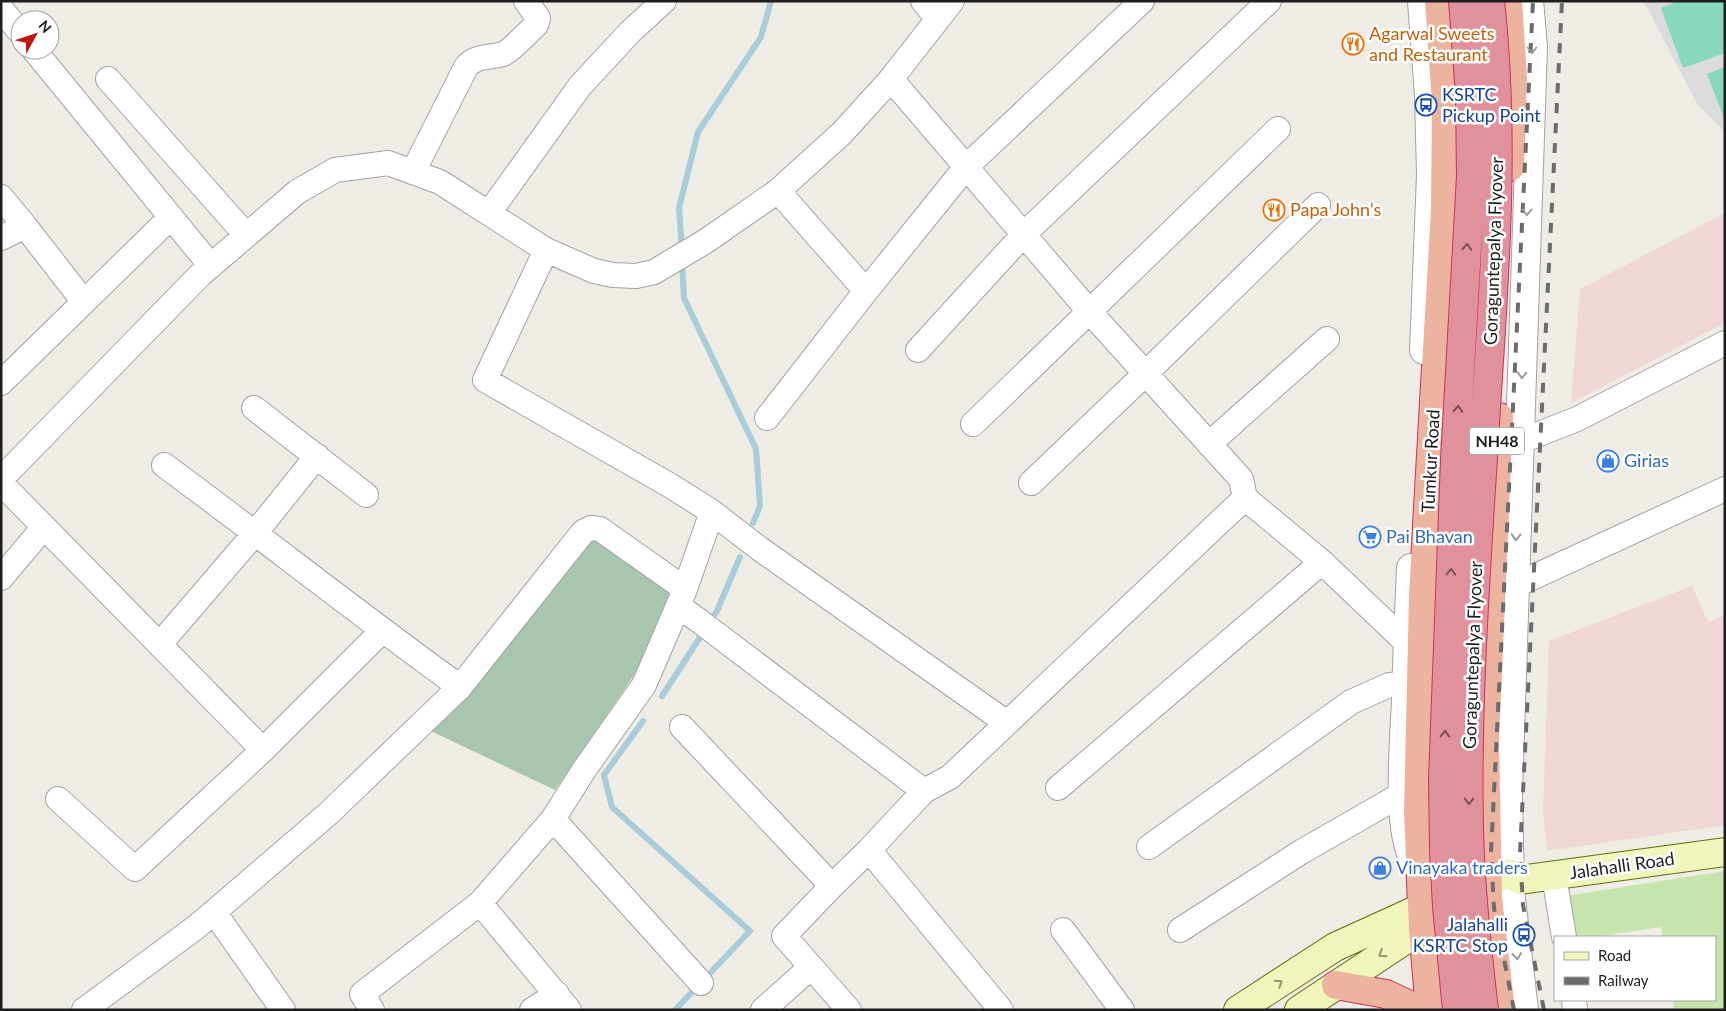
<svg xmlns="http://www.w3.org/2000/svg" width="1726" height="1011" font-family="Lato,sans-serif">
  <rect width="100%" height="100%" fill="#eeece5"/>
  <path fill="#dcdbdb" d="M 1644,1 L 1725,1 L 1725,132 L 1697,104 Z"/>
  <path fill="#eed7d5" d="M 1725,213 L 1725,323 L 1571,403 L 1580,289 Z
    M 1692,586 L 1708,622 L 1725,615 L 1725,825 L 1547,851 L 1543,811 L 1549,641 Z"/>
  <path fill="#c6e5ae" d="M 1725,871 L 1725,1010 L 1674,1010 L 1673,1000 L 1715,1000 L 1715,937 L 1663,937 L 1661,927 L 1594,937 L 1565,937 L 1559,897 Z"/>
  <path fill="#a7c6ad" d="M 599,521 L 691,587 L 626,687 L 555,790 L 431,731 L 470,690 Z"/>
  <path fill="#88d8bd" d="M 1678,1 L 1725,1 L 1725,53 L 1683,68 L 1661,8 Z
    M 1725,67 L 1725,121 L 1707,74 Z"/>
  <g fill="none" stroke-linecap="round" stroke-linejoin="round">
    <path stroke="#a8ccd9" stroke-width="6" d="M 682,250 L 679,208 L 698,132 L 761,37 L 771,1
      M 682,262 L 684,298 L 756,449 L 760,506 L 753,523
      M 662,696 L 717,611 L 740,557
      M 643,721 L 604,775 L 612,807 L 750,931 L 675,1010"/>
    <g stroke="#a2a2a2" stroke-width="26">
      <path id="minor" d="M 923,1 L 938,19
        M 1,9 L 20,32
        M 34,50 L 211,266
        M 108,79 L 246,235
        M 891,79 L 1089,311 L 1241,479 L 1245,498 L 1322,562 L 1408,644
        M 413,172 L 466,67 C 476,55 489,58 503,54 C 511,51 529,31 536,25 L 538,18 L 526,1
        M 778,191 L 866,291
        M 1,197 L 25,226
        M 489,213 L 580,86 L 630,32 L 664,1
        M 1,238 L 25,226 L 84,302
        M 546,250 L 485,380 L 671,486 L 712,512 L 760,549 L 1007,723
        M 918,350 L 1024,234 L 1269,1
        M 1,383 L 171,217
        M 254,408 L 366,495
        M 767,418 L 866,291 L 966,167 L 1142,1
        M 973,424 L 1278,129
        M 1519,442 L 1577,419 L 1725,343
        M 1209,444 L 1327,339
        M 1,479 L 200,275 L 297,192 L 335,170 L 388,163 L 440,182 L 546,250 L 594,271 L 613,275 L 636,276 L 654,272 L 706,241 L 778,191 L 842,133 L 891,79 L 952,1
        M 1,483 L 263,750
        M 1031,483 L 1145,374 L 1318,205
        M 712,512 L 685,589 L 678,606 L 698,620 L 924,791
        M 1,578 L 44,527
        M 1501,592 L 1725,489
        M 160,644 L 256,532 L 317,456
        M 460,687 L 583,532 L 591,528 L 600,529 L 685,589
        M 682,727 L 832,886 L 784,936 L 849,1010
        M 1058,788 L 1322,562
        M 58,799 L 135,869 L 263,750 L 382,631
        M 553,819 L 701,983
        M 1149,847 L 1351,702 L 1389,685 L 1406,684
        M 1554,876 L 1564,937
        M 832,886 L 869,850
        M 480,903 L 569,1010
        M 214,912 L 283,1010
        M 1063,930 L 1122,1010
        M 1180,930 L 1301,852 L 1404,793
        M 1574,1000 L 1575,1010
        M 84,1010 L 195,928 L 214,912 L 329,813 L 460,687 C 360,615 263,538 164,465
        M 372,1010 L 362,994 L 480,903 L 553,819 L 584,770 L 644,685 L 678,606
        M 532,1010 L 557,994
        M 763,1010 L 811,967
        M 1001,1010 L 869,850 L 924,791 L 950,777 L 1245,498"/>
    </g>
    <g stroke="#a2a2a2" stroke-width="30">
      <path id="tertiary" d="M 1422,1 L 1429,95 L 1431,175 L 1424,350
        M 1411,568 C 1409,612 1407,657 1406,701 C 1404,741 1396,830 1415,863
        M 1524,1010 L 1510,890 L 1508,794 L 1533,46 L 1529,1"/>
    </g>
    <g stroke="#5f6e0c" stroke-width="30">
      <path id="secondary" d="M 1520,880 L 1725,852
        M 1238,1010 L 1335,947 L 1423,907 L 1509,873 L 1520,880
        M 1299,1010 L 1423,928 L 1443,919"/>
    </g>
    <g stroke="#cf305e" stroke-width="30">
      <path id="trunk" d="M 1508,1 L 1513,77 L 1510,167
        M 1499,417 L 1485,739 L 1488,898 L 1501,1010
        M 1336,985 L 1386,994 L 1420,1010
        M 1430,1010 L 1423,928 L 1418,811 L 1423,596 L 1445,209 L 1446,103 L 1439,1"/>
    </g>
    <use href="#minor" stroke="#fff" stroke-width="24"/>
    <use href="#tertiary" stroke="#fff" stroke-width="28"/>
    <use href="#secondary" stroke="#f0f5bc" stroke-width="28"/>
    <use href="#trunk" stroke="#ecb49f" stroke-width="28"/>
    <path stroke="#6c6c6c" stroke-width="4" stroke-dasharray="10 10" stroke-linecap="butt" d="M 1514,1010 L 1494,908 L 1491,853 L 1533,1
      M 1544,1010 L 1523,905 L 1520,853 L 1562,1"/>
    <g stroke="#cf305e" stroke-width="30" stroke-linecap="butt">
      <path id="motorway-bridge" d="M 1457,1010 L 1447,907 L 1444,851 L 1443,779 L 1455,460 L 1471,176 L 1470,96 L 1463,1
        M 1484,1010 C 1477,951 1470,887 1469,828 C 1466,687 1478,547 1486,407 C 1495,272 1505,136 1490,1"/>
    </g>
    <use href="#motorway-bridge" stroke="#e1919c" stroke-width="28"/>
  </g>
  <defs><path id="oneway-chevron" d="M-2-3.5L2.5 0L-2 3.5" fill="none" stroke-width="1.6" stroke-linecap="round" stroke-linejoin="round" transform="scale(1.25)"/></defs>
  <g stroke="#9a9a9a">
    <use href="#oneway-chevron" transform="translate(1532 50) rotate(90)"/>
    <use href="#oneway-chevron" transform="translate(1527 212) rotate(92)"/>
    <use href="#oneway-chevron" transform="translate(1522 375) rotate(92)"/>
    <use href="#oneway-chevron" transform="translate(1516 537) rotate(92)"/>
    <use href="#oneway-chevron" transform="translate(1517 956) rotate(84)"/>
  </g>
  <g stroke="#765257">
    <use href="#oneway-chevron" transform="translate(1467 247) rotate(-87)"/>
    <use href="#oneway-chevron" transform="translate(1458 409) rotate(-87)"/>
    <use href="#oneway-chevron" transform="translate(1451 572) rotate(-88)"/>
    <use href="#oneway-chevron" transform="translate(1445 734) rotate(-88)"/>
    <use href="#oneway-chevron" transform="translate(1469 801) rotate(90)"/>
  </g>
  <g stroke="#929475">
    <use href="#oneway-chevron" transform="translate(1382 954) rotate(147)"/>
    <use href="#oneway-chevron" transform="translate(1279 983) rotate(-33)"/>
  </g>
  <defs>
    <g id="restaurant-ring" transform="scale(1.125)"><circle r="9.5" fill="#fff" stroke="#e8710a" stroke-width="1.5"/><path d="M-5-6h1v4h1v-4h1v4h1v-4h1v5L-1.5 .5V6h-2V.5L-5-1ZM5-6V6H3V1.5H1.5Q1.5-4 5-6Z" fill="#e8710a"/></g>
    <g id="bus-ring" transform="scale(1.125)"><circle r="9.5" fill="#fff" stroke="#1a4fb4" stroke-width="1.5"/><path d="M-5-6H5V4H4V6H2V4H-2V6H-4V4H-5ZM-3.5-4V0h7V-4ZM-3.5 1.2v1.5H-2V1.2ZM2 1.2v1.5H3.5V1.2Z" fill="#1a4fb4"/></g>
    <g id="shop-ring" transform="scale(1.125)"><circle r="9.5" fill="#fff" stroke="#3f7fe0" stroke-width="1.5"/><path d="M-5-2.5h2.3a2.7 3.5 0 0 1 5.4 0H5L5.5 6h-11ZM-1.5-2.5h3a1.5 2.3 0 0 0-3 0Z" fill="#3f7fe0"/></g>
    <g id="supermarket-ring" transform="scale(1.125)"><circle r="9.5" fill="#fff" stroke="#3f7fe0" stroke-width="1.5"/><path d="M-6-5.5h2.5l.6 2H6L4.5 2H-2.5L-4.4-4H-6ZM-1.5 3.2a1.3 1.3 0 1 0 .1 0ZM3 3.2a1.3 1.3 0 1 0 .1 0Z" fill="#3f7fe0"/></g>
  </defs>
  <g fill-rule="evenodd">
    <use href="#restaurant-ring" x="1353" y="44"/>
    <use href="#bus-ring" x="1426" y="105"/>
    <use href="#restaurant-ring" x="1274" y="210"/>
    <use href="#shop-ring" x="1608" y="461"/>
    <use href="#supermarket-ring" x="1370" y="537"/>
    <use href="#shop-ring" x="1380" y="868"/>
    <use href="#bus-ring" x="1524" y="935"/>
  </g>
  <g text-anchor="middle" stroke-width="5" stroke-linejoin="round" paint-order="stroke">
    <rect fill="#fff" stroke="#626262" stroke-width="1" x="1469.5" y="427.5" width="55" height="27" rx="4"/>
    <g font-size="16" font-weight="bold" fill="#1e1e1e">
      <text x="1497" y="447">NH48</text>
    </g>
    <g font-size="18" fill="#c56008" stroke="#fff" text-anchor="start">
      <text x="1369" y="40">Agarwal Sweets<tspan x="1369" dy="21">and Restaurant</tspan></text>
      <text x="1290" y="216">Papa John's</text>
    </g>
    <g font-size="18" fill="#164399" stroke="#fff" text-anchor="start">
      <text x="1442" y="101">KSRTC<tspan x="1442" dy="21">Pickup Point</tspan></text>
      <text x="1508" y="931" text-anchor="end">Jalahalli<tspan x="1508" dy="21">KSRTC Stop</tspan></text>
    </g>
    <g font-size="18" fill="#1e1e1e" stroke="#fff">
      <text transform="translate(1494 251) rotate(-88)" y="6">Goraguntepalya Flyover</text>
      <text transform="translate(1431 461) rotate(-87)" y="6">Tumkur Road</text>
      <text transform="translate(1473 655) rotate(-88)" y="6">Goraguntepalya Flyover</text>
      <text transform="translate(1622 866) rotate(-8)" y="6">Jalahalli Road</text>
    </g>
    <g font-size="18" fill="#366cbe" stroke="#fff" text-anchor="start">
      <text x="1624" y="467">Girias</text>
      <text x="1386" y="543">Pai Bhavan</text>
      <text x="1396" y="874">Vinayaka traders</text>
    </g>
  </g>
  <rect width="1726" height="1011" fill="none" stroke="#1e1e1e" stroke-width="5"/>
  <rect x="1554" y="936" width="162" height="65" fill="#ffffff" stroke="#a5a5a5"/>
  <rect x="1564" y="952" width="25" height="8" fill="#f0f5bc" stroke="#a5a5a5"/>
  <text x="1598" y="961" font-size="15" fill="#1e1e1e">Road</text>
  <rect x="1564" y="977" width="25" height="8" fill="#6c6c6c" stroke="#a5a5a5"/>
  <text x="1598" y="986" font-size="15" fill="#1e1e1e">Railway</text>
  <g transform="translate(35 35) rotate(50)"><circle r="24" fill="#ffffff" stroke="#a5a5a5"/>
  <path d="M0-4L9 19L0 12L-9 19Z" fill="#bf160d"/>
  <text y="-8" font-size="14" font-weight="bold" text-anchor="middle" fill="#1e1e1e">N</text>
  </g>
</svg>
